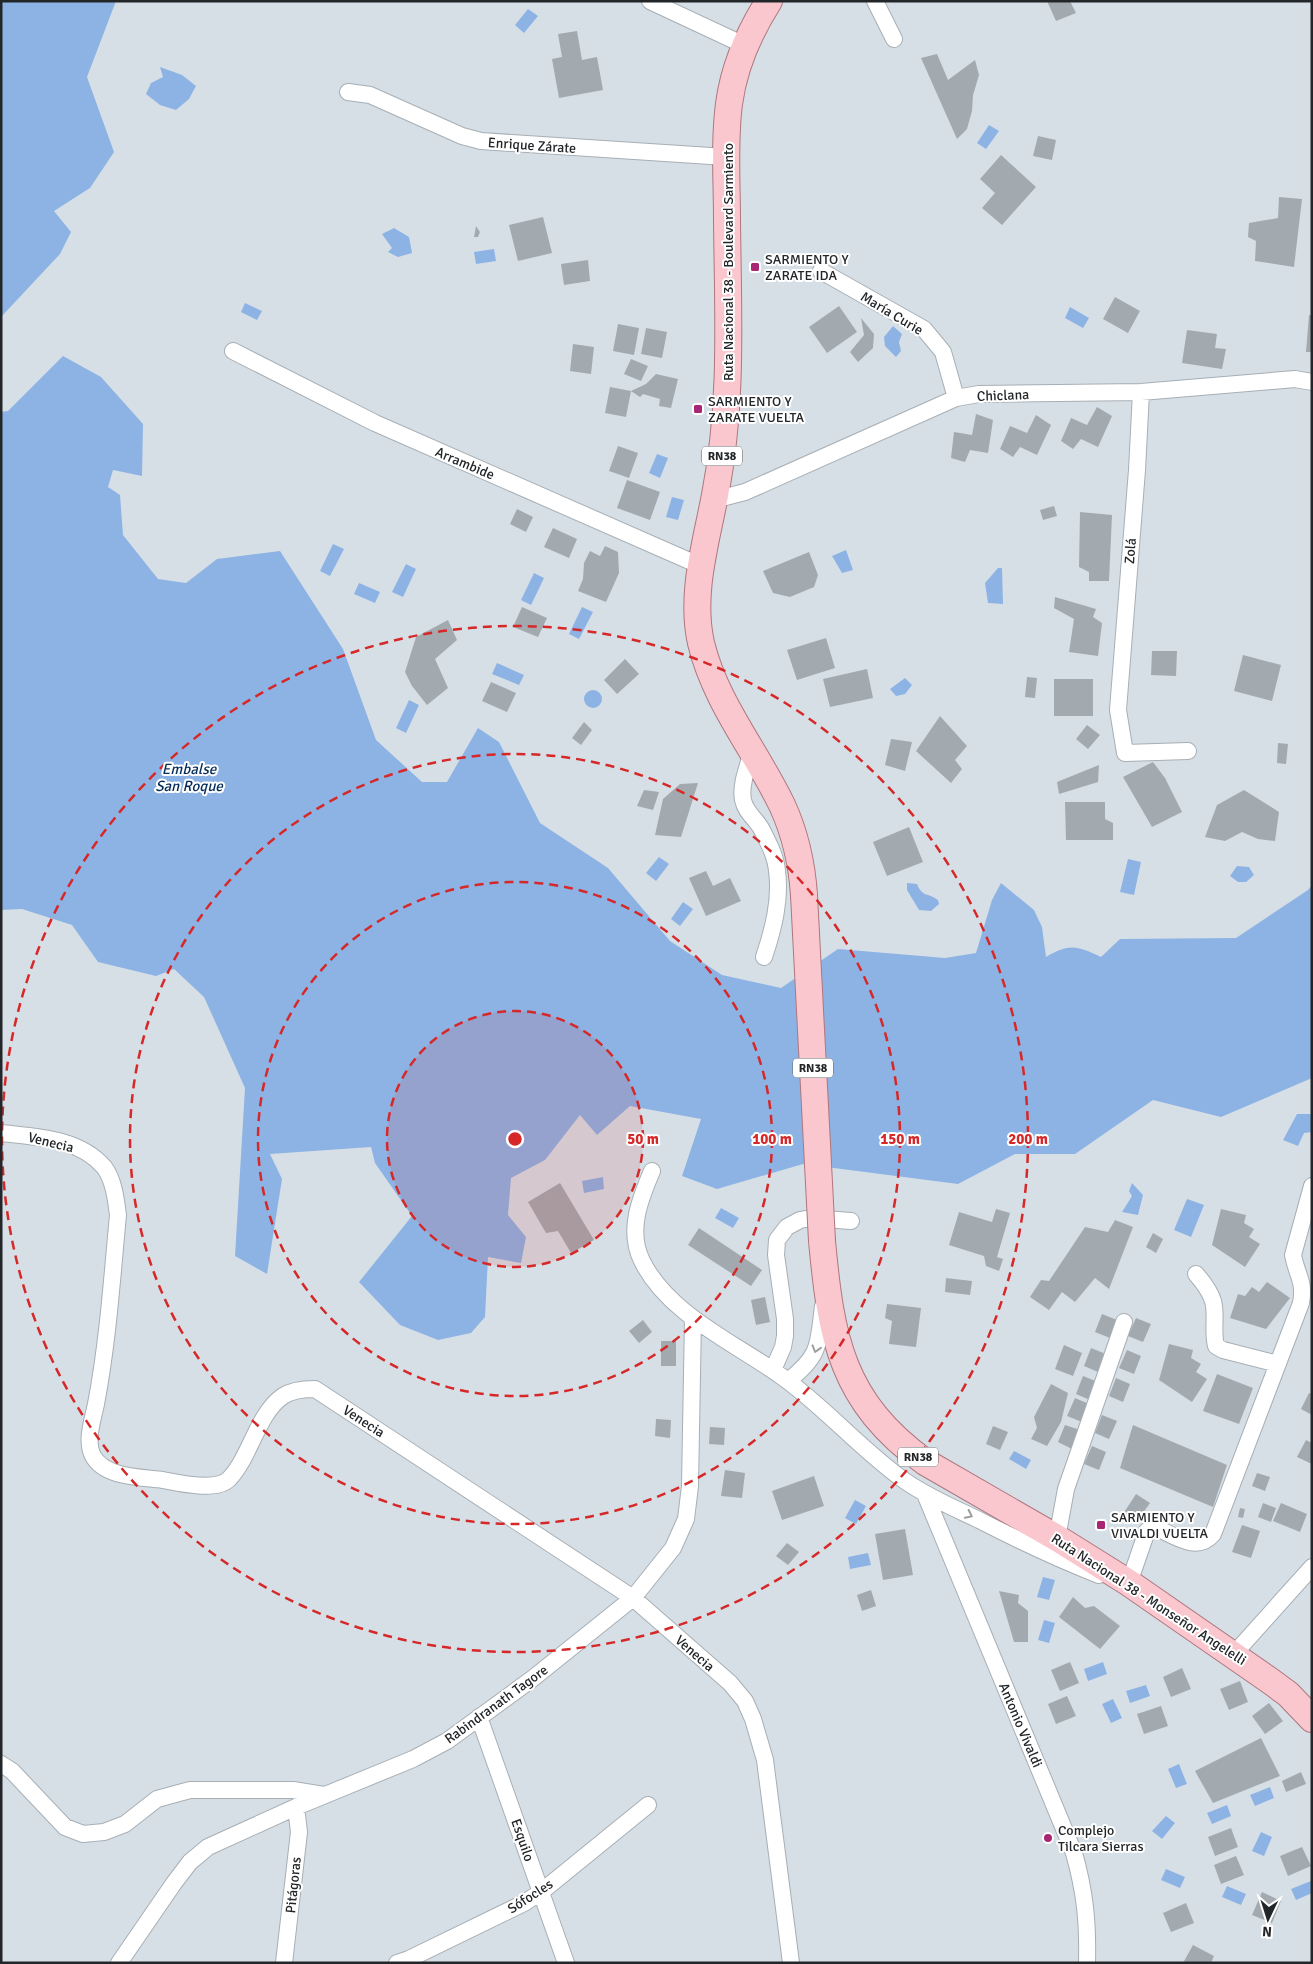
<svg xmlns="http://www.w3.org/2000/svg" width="1313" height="1964" font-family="Signika,sans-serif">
  <rect width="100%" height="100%" fill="#d7dfe6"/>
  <path fill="#8db3e4" d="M 1,1 L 116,1 L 87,77 L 114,152 L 90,188 L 54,211 L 71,232 L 60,254 L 1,317 Z
    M 528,9 L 538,16 L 524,33 L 515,25 Z
    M 160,67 L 182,75 L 196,86 L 189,99 L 176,110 L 160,105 L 146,94 L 151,83 L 163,77 Z
    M 989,125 L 999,131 L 986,149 L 977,143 Z
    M 394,228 L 409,237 L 412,253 L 398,257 L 388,252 L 392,248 L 382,234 Z
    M 494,249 L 496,261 L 476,264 L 474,252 Z
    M 245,303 L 262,311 L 257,320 L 241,312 Z
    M 1070,307 L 1089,318 L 1083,328 L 1065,318 Z
    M 893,326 L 902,334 L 899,342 L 901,351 L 896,357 L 885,346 L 884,337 Z
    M 63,356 L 101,377 L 143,424 L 142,476 L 113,470 L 108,487 L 120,495 L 123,535 L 158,579 L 186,583 L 217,559 L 280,551 L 343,649 L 376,740 L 422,782 L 447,782 L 478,728 L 499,742 L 540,823 L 608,868 L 670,941 L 722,975 L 781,988 L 838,949 L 945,958 L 976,953 L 992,900 L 1001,883 L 1034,910 L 1042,927 L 1046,957 C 1070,943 1077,946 1101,957 L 1120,939 L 1236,938 L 1308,890 L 1312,885 L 1312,1078 L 1221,1117 L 1153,1100 L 1075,1154 L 1015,1154 L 958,1184 L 803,1164 L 717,1189 L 682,1176 L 701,1119 L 630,1106 L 597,1135 L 580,1115 L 545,1160 L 511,1178 L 508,1215 L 526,1237 L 521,1263 L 488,1257 L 485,1317 L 471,1333 L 438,1340 L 400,1325 L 359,1282 L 412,1216 L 375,1163 L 371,1147 L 270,1154 L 282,1179 L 267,1274 L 235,1256 L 245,1088 L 204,997 L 174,969 L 156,976 L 98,962 L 72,925 L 22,909 L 1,910 L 1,412 L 8,411 Z
    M 657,454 L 668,458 L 660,478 L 649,473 Z
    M 672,497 L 684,500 L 678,520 L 666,517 Z
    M 333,544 L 344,549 L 330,576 L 320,571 Z
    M 846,550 L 853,570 L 842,573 L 832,556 Z
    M 406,564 L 416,569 L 403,597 L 392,592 Z
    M 998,568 L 1002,568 L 1003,604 L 988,603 L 985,583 Z
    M 534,573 L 544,578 L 531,605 L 521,600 Z
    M 359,583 L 380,592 L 375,603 L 354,594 Z
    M 582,607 L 593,612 L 579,639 L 569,634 Z
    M 497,663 L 524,675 L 519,685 L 492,674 Z
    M 905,678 L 912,685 L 905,694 L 896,696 L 890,689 Z
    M584 699a9 9 0 1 1 18 0a9 9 0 1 1-18 0Z
    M 409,700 L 419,705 L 406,733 L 396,728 Z
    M 659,857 L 669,864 L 656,881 L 646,873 Z
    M 1128,859 L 1141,862 L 1134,895 L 1120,892 Z
    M 1237,866 L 1249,867 L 1254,875 L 1246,882 L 1238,882 L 1230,876 Z
    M 907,883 L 917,884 C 923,898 927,892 938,900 L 939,904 L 931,911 L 919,910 L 907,890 Z
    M 683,902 L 693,909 L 680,926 L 671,919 Z
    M 1297,1114 L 1312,1114 L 1312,1132 L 1304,1133 L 1298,1146 L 1283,1140 Z
    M 603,1177 L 604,1189 L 584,1193 L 582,1181 Z
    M 1132,1183 L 1143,1195 L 1138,1215 L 1122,1212 L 1132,1196 L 1129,1191 Z
    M 1187,1199 L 1204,1205 L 1191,1237 L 1174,1230 Z
    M 721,1208 L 739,1218 L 733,1228 L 715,1218 Z
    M 1014,1451 L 1031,1460 L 1026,1469 L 1009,1459 Z
    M 855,1500 L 866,1506 L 856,1524 L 845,1518 Z
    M 868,1553 L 871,1565 L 850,1569 L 848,1557 Z
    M 1043,1577 L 1055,1580 L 1049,1600 L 1037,1597 Z
    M 1044,1620 L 1055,1623 L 1049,1643 L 1038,1640 Z
    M 1103,1662 L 1107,1674 L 1088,1681 L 1084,1669 Z
    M 1146,1685 L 1150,1696 L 1130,1703 L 1126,1691 Z
    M 1113,1699 L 1122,1718 L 1111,1723 L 1102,1704 Z
    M 1179,1764 L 1187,1784 L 1176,1788 L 1168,1769 Z
    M 1270,1787 L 1274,1798 L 1255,1806 L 1250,1795 Z
    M 1227,1805 L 1231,1816 L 1212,1824 L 1207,1813 Z
    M 1166,1816 L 1175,1823 L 1162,1839 L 1152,1831 Z
    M 1261,1832 L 1272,1837 L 1264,1856 L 1252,1851 Z
    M 1166,1869 L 1185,1877 L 1180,1888 L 1161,1880 Z
    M 1311,1881 L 1312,1893 L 1296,1900 L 1291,1889 Z
    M 1227,1886 L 1246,1894 L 1241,1905 L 1222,1897 Z"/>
  <path fill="#a2aab0" d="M 1047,1 L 1070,1 L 1076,13 L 1056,21 Z
    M 577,31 L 582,60 L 597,57 L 603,90 L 559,98 L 552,59 L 562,57 L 558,34 Z
    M 937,54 L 948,80 L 975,60 L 979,75 L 973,95 L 972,111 L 967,129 L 957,139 L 921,58 Z
    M 1038,136 L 1056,140 L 1052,160 L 1033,156 Z
    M 1001,155 L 1036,187 L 1002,225 L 982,208 L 995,193 L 980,179 Z
    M 1279,197 L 1302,199 L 1294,267 L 1255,261 L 1256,241 L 1248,237 L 1249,223 L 1278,218 Z
    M 543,217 L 552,253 L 518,261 L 509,225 Z
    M 476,226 L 480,232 L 478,237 L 474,237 Z
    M 588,260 L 590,281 L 564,285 L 561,264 Z
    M 1115,297 L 1140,311 L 1128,333 L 1103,319 Z
    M 839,306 L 857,332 L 827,353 L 809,327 Z
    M 1309,315 L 1312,315 L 1312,352 L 1306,352 Z
    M 861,318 L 874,334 L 873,348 L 858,362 L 850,352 L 864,335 Z
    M 618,324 L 639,328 L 634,355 L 613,351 Z
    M 646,328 L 667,332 L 662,358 L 641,354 Z
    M 1187,330 L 1217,334 L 1215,348 L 1226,349 L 1222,369 L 1182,363 Z
    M 573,344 L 594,347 L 591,374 L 570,371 Z
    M 631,359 L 648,366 L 641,381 L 624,374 Z
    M 656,374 L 678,379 L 671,408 L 659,406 L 660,399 L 643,394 L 640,397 L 631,391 L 626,417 L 605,413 L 610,387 L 631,391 L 646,384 Z
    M 1097,407 L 1112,416 L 1098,447 L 1081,439 L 1073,449 L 1061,441 L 1071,418 L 1087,425 Z
    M 976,414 L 993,420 L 988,453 L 970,450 L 965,462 L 951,458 L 954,432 L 972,435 Z
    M 1036,415 L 1051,425 L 1037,455 L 1020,447 L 1013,457 L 1000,449 L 1010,426 L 1027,433 Z
    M 618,446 L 638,453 L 629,478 L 609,471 Z
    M 627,480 L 660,492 L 650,520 L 617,508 Z
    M 1054,506 L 1057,516 L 1043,520 L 1040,510 Z
    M 517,509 L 533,517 L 526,532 L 510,524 Z
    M 1080,512 L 1112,515 L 1109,581 L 1089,581 L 1089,572 L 1079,567 Z
    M 553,528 L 577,539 L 569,558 L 544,547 Z
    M 605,546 L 618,552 L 619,573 L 606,602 L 578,591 L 583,579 L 584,563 L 590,551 L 600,556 Z
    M 809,552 L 818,575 L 814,587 L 790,597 L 773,593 L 763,571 Z
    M 1055,597 L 1096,609 L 1093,617 L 1102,623 L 1098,656 L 1069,652 L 1074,619 L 1054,608 Z
    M 522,607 L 547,618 L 538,637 L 513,627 Z
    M 448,620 L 457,640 L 435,659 L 448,688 L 427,705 L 412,686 L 405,672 L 416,637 Z
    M 826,638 L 835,668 L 797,680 L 787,650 Z
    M 1152,651 L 1177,651 L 1176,676 L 1151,675 Z
    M 1243,655 L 1281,665 L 1272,701 L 1234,691 Z
    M 625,659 L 639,674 L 617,694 L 604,680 Z
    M 867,669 L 873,698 L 830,707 L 823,679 Z
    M 1027,677 L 1037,678 L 1035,698 L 1025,697 Z
    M 1054,679 L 1093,679 L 1093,716 L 1054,716 Z
    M 491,682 L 516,693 L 507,712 L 482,701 Z
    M 940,716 L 967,746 L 955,760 L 962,769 L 951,783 L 916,751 Z
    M 584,722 L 592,730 L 581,745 L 572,738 Z
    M 1087,725 L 1100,735 L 1088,749 L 1076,739 Z
    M 891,739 L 912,742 L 905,771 L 885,765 Z
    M 1278,743 L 1288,744 L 1286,764 L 1277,763 Z
    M 1153,762 L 1165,778 L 1182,812 L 1152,827 L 1123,777 Z
    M 1099,765 L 1098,782 L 1059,794 L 1057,782 Z
    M 698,783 L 681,837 L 655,835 L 663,799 L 680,784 Z
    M 644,790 L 659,792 L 653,810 L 637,806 Z
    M 1244,790 L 1279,812 L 1275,841 L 1258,839 L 1242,832 L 1225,841 L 1205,837 L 1217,805 Z
    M 1065,802 L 1105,802 L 1105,819 L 1113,823 L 1113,840 L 1066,840 Z
    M 909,827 L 923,862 L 887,876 L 873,842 Z
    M 706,871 L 713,886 L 730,878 L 741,901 L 706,916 L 689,878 Z
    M 560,1183 L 594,1240 L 571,1253 L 558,1231 L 546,1233 L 528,1202 Z
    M 996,1209 L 1010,1213 L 997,1257 L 1003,1259 L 999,1271 L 986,1266 L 984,1256 L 949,1245 L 959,1212 L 992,1222 Z
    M 1221,1209 L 1246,1215 L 1244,1223 L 1254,1229 L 1249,1237 L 1260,1244 L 1245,1267 L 1212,1245 Z
    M 1115,1220 L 1133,1227 L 1109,1289 L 1095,1278 L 1075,1302 L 1062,1292 L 1049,1310 L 1030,1297 L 1041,1280 L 1049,1281 L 1085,1227 L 1108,1232 Z
    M 699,1228 L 762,1270 L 751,1286 L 688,1245 Z
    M 1153,1233 L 1163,1239 L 1156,1253 L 1146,1247 Z
    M 946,1278 L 972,1281 L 970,1295 L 945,1292 Z
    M 1267,1282 L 1290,1298 L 1266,1329 L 1230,1318 L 1238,1294 L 1245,1296 L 1252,1287 L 1259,1292 Z
    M 765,1297 L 770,1322 L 756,1325 L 751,1300 Z
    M 887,1304 L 921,1308 L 916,1347 L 889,1344 L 892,1321 L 885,1318 Z
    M 1102,1314 L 1117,1320 L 1110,1338 L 1095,1332 Z
    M 1136,1318 L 1151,1324 L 1143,1342 L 1128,1336 Z
    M 643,1320 L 652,1332 L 639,1343 L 629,1331 Z
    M 661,1341 L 676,1341 L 676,1366 L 661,1366 Z
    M 1169,1344 L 1193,1350 L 1191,1358 L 1201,1364 L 1196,1372 L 1207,1379 L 1192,1402 L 1159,1380 Z
    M 1064,1345 L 1082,1353 L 1073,1376 L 1055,1369 Z
    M 1091,1348 L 1106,1354 L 1098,1372 L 1084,1366 Z
    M 1127,1350 L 1141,1356 L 1134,1374 L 1119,1368 Z
    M 1217,1374 L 1253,1388 L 1239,1424 L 1203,1411 Z
    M 1083,1376 L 1098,1382 L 1090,1400 L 1076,1394 Z
    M 1116,1378 L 1130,1384 L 1123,1402 L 1109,1396 Z
    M 1051,1384 L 1068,1393 L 1061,1422 L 1047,1446 L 1031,1439 L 1037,1428 L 1034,1417 Z
    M 1309,1393 L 1312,1394 L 1312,1415 L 1301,1409 Z
    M 1075,1398 L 1089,1404 L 1082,1422 L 1067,1416 Z
    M 1102,1415 L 1117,1421 L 1109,1439 L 1095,1433 Z
    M 656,1419 L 671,1420 L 670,1438 L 655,1436 Z
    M 1065,1425 L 1080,1430 L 1072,1449 L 1058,1442 Z
    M 1133,1425 L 1227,1465 L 1213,1507 L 1120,1468 Z
    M 993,1426 L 1008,1432 L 1000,1450 L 986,1444 Z
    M 710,1427 L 725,1428 L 724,1445 L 709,1444 Z
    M 1306,1440 L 1312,1443 L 1312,1464 L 1297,1457 Z
    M 1092,1446 L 1106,1452 L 1099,1470 L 1084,1464 Z
    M 725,1470 L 745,1473 L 742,1498 L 721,1496 Z
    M 1257,1473 L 1270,1477 L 1265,1491 L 1252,1486 Z
    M 814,1476 L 824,1506 L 782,1520 L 772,1491 Z
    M 1136,1494 L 1150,1503 L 1136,1523 L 1123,1514 Z
    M 1263,1503 L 1276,1508 L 1271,1522 L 1258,1517 Z
    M 1281,1503 L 1307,1514 L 1300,1532 L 1273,1521 Z
    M 1240,1508 L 1245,1509 L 1243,1518 L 1238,1517 Z
    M 1242,1525 L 1260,1531 L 1251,1558 L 1232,1552 Z
    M 905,1529 L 913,1575 L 883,1580 L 875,1534 Z
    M 787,1543 L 799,1552 L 788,1565 L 776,1556 Z
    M 871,1590 L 876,1606 L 862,1611 L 857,1595 Z
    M 999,1591 L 1019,1595 L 1018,1603 L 1028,1611 L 1028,1642 L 1014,1642 Z
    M 1073,1597 L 1085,1608 L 1094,1606 L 1120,1626 L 1100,1649 L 1059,1617 Z
    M 1070,1662 L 1079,1683 L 1060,1691 L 1051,1670 Z
    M 1182,1668 L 1191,1689 L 1171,1697 L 1163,1677 Z
    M 1240,1681 L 1248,1702 L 1229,1710 L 1220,1689 Z
    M 1067,1696 L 1076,1716 L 1056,1724 L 1048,1704 Z
    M 1269,1703 L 1283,1721 L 1265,1734 L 1252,1716 Z
    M 1161,1706 L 1168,1726 L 1144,1734 L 1137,1714 Z
    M 1261,1738 L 1280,1776 L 1213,1803 L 1195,1771 Z
    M 1301,1772 L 1306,1784 L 1286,1792 L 1282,1781 Z
    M 1231,1828 L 1238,1847 L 1215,1856 L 1208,1837 Z
    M 1302,1847 L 1311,1866 L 1288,1876 L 1280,1856 Z
    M 1236,1856 L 1244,1875 L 1221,1884 L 1214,1865 Z
    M 1262,1892 L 1281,1901 L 1272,1923 L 1252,1915 Z
    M 1186,1903 L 1194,1923 L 1171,1932 L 1163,1913 Z
    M 1193,1945 L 1214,1956 L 1211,1963 L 1183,1963 Z"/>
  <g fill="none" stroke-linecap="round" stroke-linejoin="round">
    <g stroke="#a7afb5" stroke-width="18">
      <path id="minor" d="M 650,1 L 744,45
        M 875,1 L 894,39
        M 348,92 L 370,95 L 462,136 L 481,141 L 726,157
        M 821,271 L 924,329 L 943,352 L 956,398
        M 233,351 L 375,423 L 701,566
        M 1141,392 L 1137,470 L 1118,710 L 1125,753 L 1188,751
        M 714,500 L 745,492 L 956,398 L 979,394 L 1141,392 L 1295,379 L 1312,382
        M 752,752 C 748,766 740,785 743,800 C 746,814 758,820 763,832 C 769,844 776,857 777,871 C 781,900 773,930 764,957
        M 1,1133 C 37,1137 79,1138 104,1167 C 114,1180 116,1200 118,1215 C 112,1278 108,1341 96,1404 C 93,1419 85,1441 93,1456 C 105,1478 141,1477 163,1480 C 179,1483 216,1492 229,1479 C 251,1456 257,1414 283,1396 C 292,1390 304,1389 315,1389 L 633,1598 L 730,1683 L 745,1701 L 753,1719 L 765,1760 L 791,1963
        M 652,1171 C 640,1199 627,1231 642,1261 C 668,1314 735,1343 781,1376 C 825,1407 861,1450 905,1481 C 928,1497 954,1508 979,1520 C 1018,1540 1058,1559 1099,1575
        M 1196,1274 C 1203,1282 1210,1291 1213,1301 C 1217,1315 1212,1331 1216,1346 L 1223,1350 L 1278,1364
        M 773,1370 L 783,1347 L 785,1336 L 785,1319 L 776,1255 L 777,1240 L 787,1227 L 800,1220 L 811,1218 L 851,1221
        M 788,1381 C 821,1355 818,1345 823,1306
        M 925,1494 L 1074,1853 C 1085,1892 1088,1922 1087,1963
        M 1057,1538 L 1066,1489 L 1124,1322
        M 1129,1583 L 1147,1531 L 1154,1527 C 1173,1534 1196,1554 1213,1534 L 1301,1303 C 1305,1281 1297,1276 1293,1255 L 1312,1186
        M 1234,1654 L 1312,1567
        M 479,1717 L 566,1963
        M 1,1764 L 12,1771 L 65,1827 L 83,1834 L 104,1832 L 125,1824 L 157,1799 L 190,1790 L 293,1790 L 324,1795
        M 119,1963 L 174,1883 L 190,1862 L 208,1847 L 296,1807 L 413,1759 L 447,1741 L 532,1679 L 633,1598 L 673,1548 L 686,1519 L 690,1486 L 693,1318
        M 284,1963 L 299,1832 L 296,1807
        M 397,1963 L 409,1959 L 524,1903 L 541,1892 L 648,1805"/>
    </g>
    <g stroke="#ae767e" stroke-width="28">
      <path id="primary" d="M 769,1 C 748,34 734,66 729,104 C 724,142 727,182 727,221 C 728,314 733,403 715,495 C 706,543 690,594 701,643 C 715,702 756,751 782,805 C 795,833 802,865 804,895
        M 822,1241 C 831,1338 841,1401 925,1462 L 1057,1538 L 1129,1583 L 1269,1680 L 1288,1694 L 1312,1719"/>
    </g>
    <use href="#minor" stroke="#fff" stroke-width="16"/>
    <use href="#primary" stroke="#fbc7ce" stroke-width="26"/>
    <g stroke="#ae767e" stroke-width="28" stroke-linecap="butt">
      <path id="primary-bridge" d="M 804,895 L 822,1241"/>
    </g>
    <use href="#primary-bridge" stroke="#fbc7ce" stroke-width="26"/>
  </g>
  <defs><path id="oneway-chevron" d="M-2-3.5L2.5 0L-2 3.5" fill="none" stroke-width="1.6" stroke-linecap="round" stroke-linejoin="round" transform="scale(1.25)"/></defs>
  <g stroke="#9c9d9e">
    <use href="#oneway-chevron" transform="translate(816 1349) rotate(107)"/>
    <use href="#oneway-chevron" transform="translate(969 1515) rotate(26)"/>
  </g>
  <circle cx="515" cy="1139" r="128" fill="#d62828" fill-opacity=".12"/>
  <g fill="none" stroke="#d62828" stroke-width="2.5" stroke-dasharray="9 6">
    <circle cx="515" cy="1139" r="128"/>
    <circle cx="515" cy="1139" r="257"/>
    <circle cx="515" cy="1139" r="385"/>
    <circle cx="515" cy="1139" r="513"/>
  </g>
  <g fill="#a82673" stroke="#fff" stroke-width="2">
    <rect x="750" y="262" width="10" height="10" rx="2.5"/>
    <rect x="693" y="404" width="10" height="10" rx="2.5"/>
    <rect x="1096" y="1520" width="10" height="10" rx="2.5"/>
    <circle cx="1048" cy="1838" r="5"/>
  </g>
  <g text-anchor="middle" stroke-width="4" stroke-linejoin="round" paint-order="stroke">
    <g fill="#fff" stroke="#656768" stroke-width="1">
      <rect x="702" y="446.5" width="40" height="19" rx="4"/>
      <rect x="793" y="1058.5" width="40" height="19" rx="4"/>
      <rect x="898" y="1447.5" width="40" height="19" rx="4"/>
    </g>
    <g font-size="12" font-weight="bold" fill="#232628">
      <text x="722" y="460">RN38</text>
      <text x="813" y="1072">RN38</text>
      <text x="918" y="1461">RN38</text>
    </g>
    <g font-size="14" fill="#232628" stroke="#fff">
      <text transform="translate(532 145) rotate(4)" y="5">Enrique Zárate</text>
      <text transform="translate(728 262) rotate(-90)" y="5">Ruta Nacional 38 - Boulevard Sarmiento</text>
      <text transform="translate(892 313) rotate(31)" y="5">María Curie</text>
      <text transform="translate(1003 395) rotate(-2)" y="5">Chiclana</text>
      <text transform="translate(465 463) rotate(23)" y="5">Arrambide</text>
      <text transform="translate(1130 551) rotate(-86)" y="5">Zolá</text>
      <text transform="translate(51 1142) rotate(14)" y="5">Venecia</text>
      <text transform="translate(364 1421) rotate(33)" y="5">Venecia</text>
      <text transform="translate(1149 1599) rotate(33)" y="5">Ruta Nacional 38 - Monseñor Angelelli</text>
      <text transform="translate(695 1653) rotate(41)" y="5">Venecia</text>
      <text transform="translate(496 1704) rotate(-36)" y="5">Rabindranath Tagore</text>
      <text transform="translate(1021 1725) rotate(67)" y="5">Antonio Vivaldi</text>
      <text transform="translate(523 1840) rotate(71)" y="5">Esquilo</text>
      <text transform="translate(293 1885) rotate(-84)" y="5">Pitágoras</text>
      <text transform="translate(530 1896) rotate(-33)" y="5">Sófocles</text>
    </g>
    <g font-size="14" fill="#232628" stroke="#fff" text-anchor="start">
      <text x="765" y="264">SARMIENTO Y<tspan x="765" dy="16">ZARATE IDA</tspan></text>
      <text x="708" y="406">SARMIENTO Y<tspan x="708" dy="16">ZARATE VUELTA</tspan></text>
      <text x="1111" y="1522">SARMIENTO Y<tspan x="1111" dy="16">VIVALDI VUELTA</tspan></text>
      <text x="1058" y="1835">Complejo<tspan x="1058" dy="16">Tilcara Sierras</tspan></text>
    </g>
    <g font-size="15" font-style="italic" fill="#062d59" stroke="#fff">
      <text x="189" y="774">Embalse<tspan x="189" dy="17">San Roque</tspan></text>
    </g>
  </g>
  <circle cx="515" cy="1139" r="8" fill="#d62828" stroke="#fff" stroke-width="2.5"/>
  <g font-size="15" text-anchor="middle" font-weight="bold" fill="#d62828" stroke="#fff" stroke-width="4" stroke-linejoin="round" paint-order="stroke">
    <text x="643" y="1144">50 m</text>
    <text x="772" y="1144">100 m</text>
    <text x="900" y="1144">150 m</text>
    <text x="1028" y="1144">200 m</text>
  </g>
  <rect width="1313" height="1964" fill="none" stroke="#232628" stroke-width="5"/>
  <g transform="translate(1268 1919) rotate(184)" stroke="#ffffff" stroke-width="4" paint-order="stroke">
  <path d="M0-4L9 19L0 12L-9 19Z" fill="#232628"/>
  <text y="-8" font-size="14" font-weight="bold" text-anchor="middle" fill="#232628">N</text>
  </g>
</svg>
